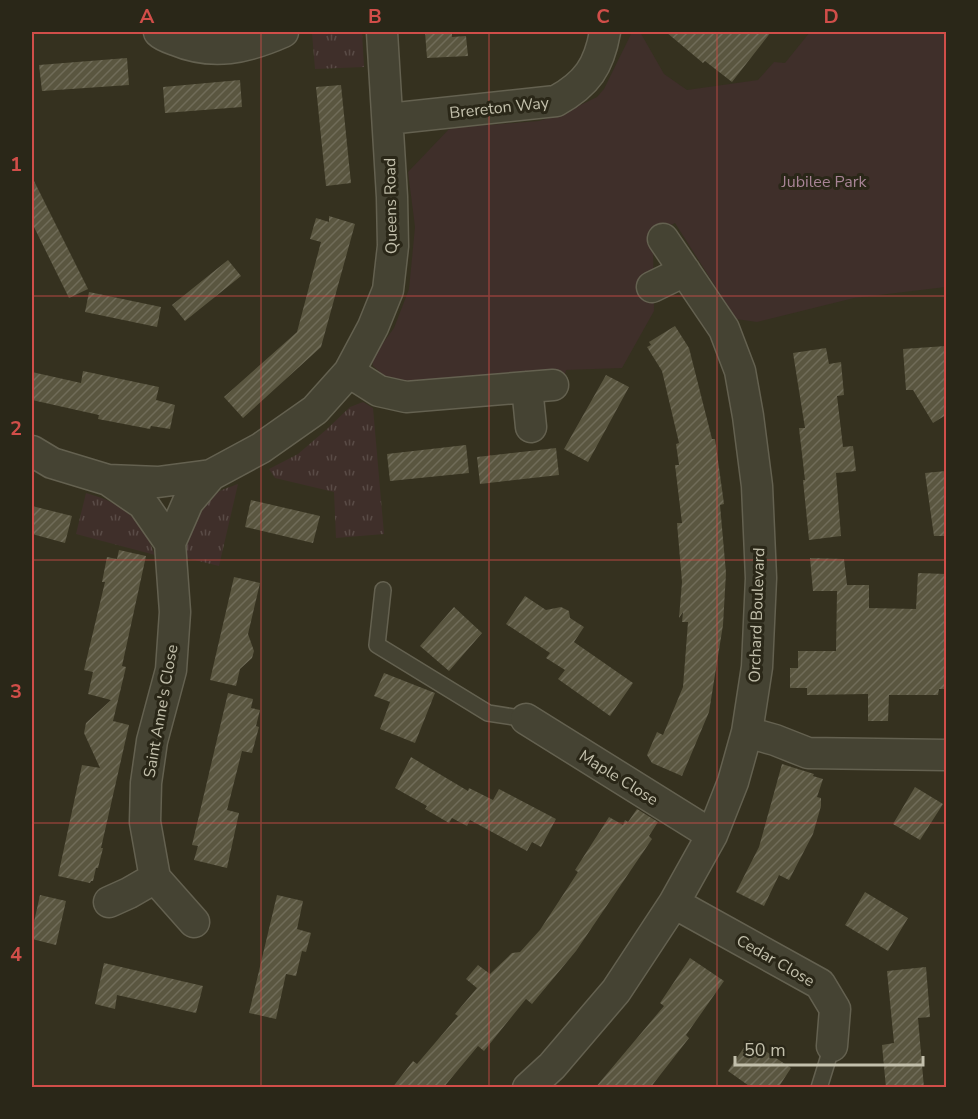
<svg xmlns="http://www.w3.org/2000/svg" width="978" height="1119" font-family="'Nunito Sans',sans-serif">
  <defs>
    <pattern id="grass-tufts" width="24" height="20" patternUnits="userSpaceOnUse" patternTransform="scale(1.5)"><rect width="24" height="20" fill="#3f2f2a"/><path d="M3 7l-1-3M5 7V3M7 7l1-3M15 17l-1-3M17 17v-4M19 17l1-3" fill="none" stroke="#594b46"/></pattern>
    <pattern id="building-hatch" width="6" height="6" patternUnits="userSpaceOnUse" patternTransform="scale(1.5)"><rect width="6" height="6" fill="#5a5640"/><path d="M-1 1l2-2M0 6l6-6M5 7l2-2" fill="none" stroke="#706c59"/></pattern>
  </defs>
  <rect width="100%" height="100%" fill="#35311f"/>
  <path fill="url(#grass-tufts)" d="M 314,32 L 362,32 L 364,67 L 315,69 L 312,33 Z
    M 363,402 L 373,408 L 384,534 L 336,538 L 334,492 L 275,478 L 269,469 L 298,454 L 327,429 L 350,407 Z
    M 238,484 L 219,566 L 187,558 C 183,536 197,506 215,494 C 222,489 230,487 238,484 Z
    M 86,493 C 123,503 141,519 155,555 L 76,534 Z"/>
  <path fill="#3f2f2a" d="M 632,32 L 640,32 L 664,74 L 687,90 L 758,80 L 774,62 L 785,63 L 810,32 L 946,32 L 946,287 L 854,298 L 757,322 L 736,319 L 675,223 L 653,234 L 654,311 L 622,368 L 566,370 L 565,374 L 396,386 L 373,366 L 372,358 L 394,328 L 409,289 L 415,227 L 408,172 L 450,128 L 539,121 L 564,113 L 597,97 L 604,89 Z"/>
  <path fill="url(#building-hatch)" d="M 425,32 L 452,32 L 452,37 L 466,36 L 468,56 L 427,58 Z
    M 666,32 L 771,32 L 732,82 L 705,61 L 703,63 Z
    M 127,58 L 129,85 L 42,91 L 39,65 Z
    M 240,80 L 242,107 L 165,113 L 163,87 Z
    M 341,85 L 351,183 L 326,186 L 316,87 Z
    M 32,177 L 88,289 L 69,298 L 32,223 Z
    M 329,216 L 355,224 L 321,347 L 243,418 L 224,397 L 297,332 L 321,242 L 310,239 L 316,218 L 329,222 Z
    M 228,260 L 241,276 L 185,321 L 172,305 Z
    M 89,292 L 161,307 L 157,327 L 85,312 Z
    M 675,326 L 689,348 L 712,439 L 715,439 L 724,504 L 720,505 L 726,573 L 723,625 L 709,712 L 682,776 L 652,763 L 647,755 L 657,732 L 663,735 L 683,687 L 688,622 L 682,622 L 683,612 L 679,618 L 682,582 L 677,523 L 682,523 L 675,465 L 679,465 L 676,444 L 679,443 L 662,371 L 647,347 L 651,345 L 649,342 Z
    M 946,346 L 946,415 L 933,423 L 913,390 L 906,390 L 903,349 Z
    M 826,348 L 829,364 L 841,362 L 844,395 L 837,396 L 843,447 L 853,446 L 856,471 L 836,473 L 841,536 L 809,540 L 803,480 L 805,480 L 799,428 L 805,428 L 793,353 Z
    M 83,371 L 159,387 L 156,400 L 175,405 L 170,429 L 151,426 L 150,429 L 98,419 L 99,415 L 32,400 L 32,372 L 81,383 Z
    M 606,375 L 629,387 L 588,462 L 564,449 Z
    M 466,445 L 469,473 L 390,481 L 387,454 Z
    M 556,448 L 559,475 L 480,484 L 477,457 Z
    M 946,471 L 946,536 L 934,536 L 925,473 Z
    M 251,500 L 320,516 L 313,543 L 245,527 Z
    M 32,506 L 72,516 L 65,543 L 32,534 Z
    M 119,550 L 146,556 L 122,666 L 126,667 L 113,721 L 129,725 L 101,848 L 103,848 L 98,868 L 96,868 L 93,881 L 91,881 L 90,883 L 58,876 L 82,765 L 100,768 L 84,733 L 86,723 L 111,700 L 88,694 L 93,672 L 84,670 L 105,582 L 102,582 L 107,557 L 117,559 Z
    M 810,558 L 844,559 L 847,585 L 869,585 L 869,608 L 916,609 L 918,573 L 946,574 L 946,689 L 939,689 L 938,695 L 889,695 L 888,721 L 868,721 L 868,694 L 807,695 L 807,688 L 790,688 L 790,668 L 798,668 L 798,651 L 836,651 L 837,591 L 813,591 Z
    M 234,577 L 260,583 L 248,634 L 254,651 L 252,658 L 240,669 L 236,686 L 210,680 Z
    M 525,596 L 546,610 L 561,607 L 569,611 L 570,618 L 584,627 L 574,642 L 633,683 L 610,716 L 558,679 L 565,670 L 546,658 L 550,653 L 506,624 Z
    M 454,607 L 482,633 L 449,671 L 420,646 Z
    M 384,673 L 435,693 L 415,743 L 380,729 L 390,702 L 374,696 Z
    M 228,693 L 253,699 L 251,708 L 260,710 L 256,726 L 259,727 L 252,753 L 242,751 L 227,810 L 239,813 L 227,868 L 194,860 L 198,846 L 192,845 Z
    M 411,757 L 468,791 L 469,788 L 493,800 L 499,789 L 556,819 L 541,847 L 532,842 L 527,851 L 470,820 L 467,826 L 452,818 L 449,823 L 425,809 L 427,806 L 395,788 Z
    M 782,764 L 814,774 L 813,776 L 823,779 L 817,797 L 821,798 L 821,806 L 813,834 L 789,880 L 779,875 L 764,906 L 736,892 L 759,847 Z
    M 915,787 L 943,804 L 920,840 L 893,824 Z
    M 637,809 L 658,822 L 649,836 L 652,839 L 576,951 L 532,1004 L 526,999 L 484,1051 L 478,1046 L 443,1088 L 392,1088 L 413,1061 L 417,1064 L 458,1016 L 455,1014 L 477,988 L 466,979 L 478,965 L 490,974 L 512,953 L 520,952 L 540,930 L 578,872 L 575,870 L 609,817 L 623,825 L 625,820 L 628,822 Z
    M 865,892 L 908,918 L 888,951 L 845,925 Z
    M 40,895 L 66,901 L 56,945 L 32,939 L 32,931 Z
    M 277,895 L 303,901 L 297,929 L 311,933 L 306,952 L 302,951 L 296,976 L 286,974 L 276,1019 L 249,1013 Z
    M 690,958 L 724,981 L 686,1035 L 689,1038 L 650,1088 L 595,1088 L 664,1006 L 660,1003 Z
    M 104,963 L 203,986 L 196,1013 L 117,995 L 115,1009 L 95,1004 Z
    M 926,967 L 930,1017 L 918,1018 L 924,1088 L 886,1088 L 882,1045 L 894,1043 L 887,971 Z
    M 749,1040 L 791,1068 L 778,1088 L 752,1088 L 728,1071 Z"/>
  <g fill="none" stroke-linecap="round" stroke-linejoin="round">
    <g stroke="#646150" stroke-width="18">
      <path id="lane" d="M 383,590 L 377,645 L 488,713 L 526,719
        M 819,1088 L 832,1046"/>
    </g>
    <g stroke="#646150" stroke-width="33">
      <path id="street" d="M 159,32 C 163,36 169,38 175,40 C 213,56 247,48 283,32
        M 388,119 L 556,101 C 587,84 599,66 605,32
        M 652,287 L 685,271
        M 349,372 L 379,391 L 406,397 L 553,385
        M 527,387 L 531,427
        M 32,451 L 52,463 L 108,480 L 158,482 L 211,475 L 261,448 L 315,410 L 349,372 L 373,327 L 388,290 L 393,246 L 392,197 L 382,32
        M 108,480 L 143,504 L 170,543
        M 526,719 L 712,835
        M 747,732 L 775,740 L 808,753 L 946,755
        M 155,878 L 145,822 L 146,783 L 152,741 L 171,670 L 175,612 L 170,543 L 188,502 L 211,475
        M 109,902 L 129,893 L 155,878 L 194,922
        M 674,903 L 820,984 L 835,1009 L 832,1046
        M 528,1088 L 552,1066 L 616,991 L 674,903 L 712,835 L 733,782 L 747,732 L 757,667 L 761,578 L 757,486 L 748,416 L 740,371 L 724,329 L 663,239"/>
    </g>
    <use href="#lane" stroke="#454333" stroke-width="15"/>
    <use href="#street" stroke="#454333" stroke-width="30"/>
  </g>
  <path fill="none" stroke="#d14e49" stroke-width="1.5" stroke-opacity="0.55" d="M 261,32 L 261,1088M 489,32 L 489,1088M 717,32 L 717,1088M 32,296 L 946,296M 32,560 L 946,560M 32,823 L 946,823"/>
  <g text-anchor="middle" stroke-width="6" stroke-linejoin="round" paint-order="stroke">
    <g font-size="16" fill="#c3c0ac" stroke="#2a2718">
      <text transform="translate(499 107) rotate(-6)" y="6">Brereton Way</text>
      <text transform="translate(390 206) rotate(-91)" y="6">Queens Road</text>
      <text transform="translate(756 615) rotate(-88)" y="6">Orchard Boulevard</text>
      <text transform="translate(160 711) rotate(-80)" y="6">Saint Anne's Close</text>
      <text transform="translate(619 777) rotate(32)" y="6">Maple Close</text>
      <text transform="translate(776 960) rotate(30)" y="6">Cedar Close</text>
    </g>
    <g font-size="16" fill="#a88496" stroke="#2a2718">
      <text x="824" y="187">Jubilee Park</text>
    </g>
  </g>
  <rect width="978" height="1119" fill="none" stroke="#2a2718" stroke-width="66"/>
  <path d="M735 1056v9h188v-9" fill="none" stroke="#c3c0ac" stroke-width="3"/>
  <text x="744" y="1056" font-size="18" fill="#c3c0ac" stroke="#2a2718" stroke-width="4.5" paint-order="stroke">50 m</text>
  <rect x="33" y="33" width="912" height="1053" fill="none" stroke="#d14e49" stroke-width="2"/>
  <g font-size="20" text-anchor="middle" font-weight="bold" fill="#d14e49">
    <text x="147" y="23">A</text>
    <text x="375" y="23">B</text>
    <text x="603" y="23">C</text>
    <text x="831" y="23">D</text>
    <text x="16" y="171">1</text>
    <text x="16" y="435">2</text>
    <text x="16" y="698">3</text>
    <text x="16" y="961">4</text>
  </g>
</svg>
